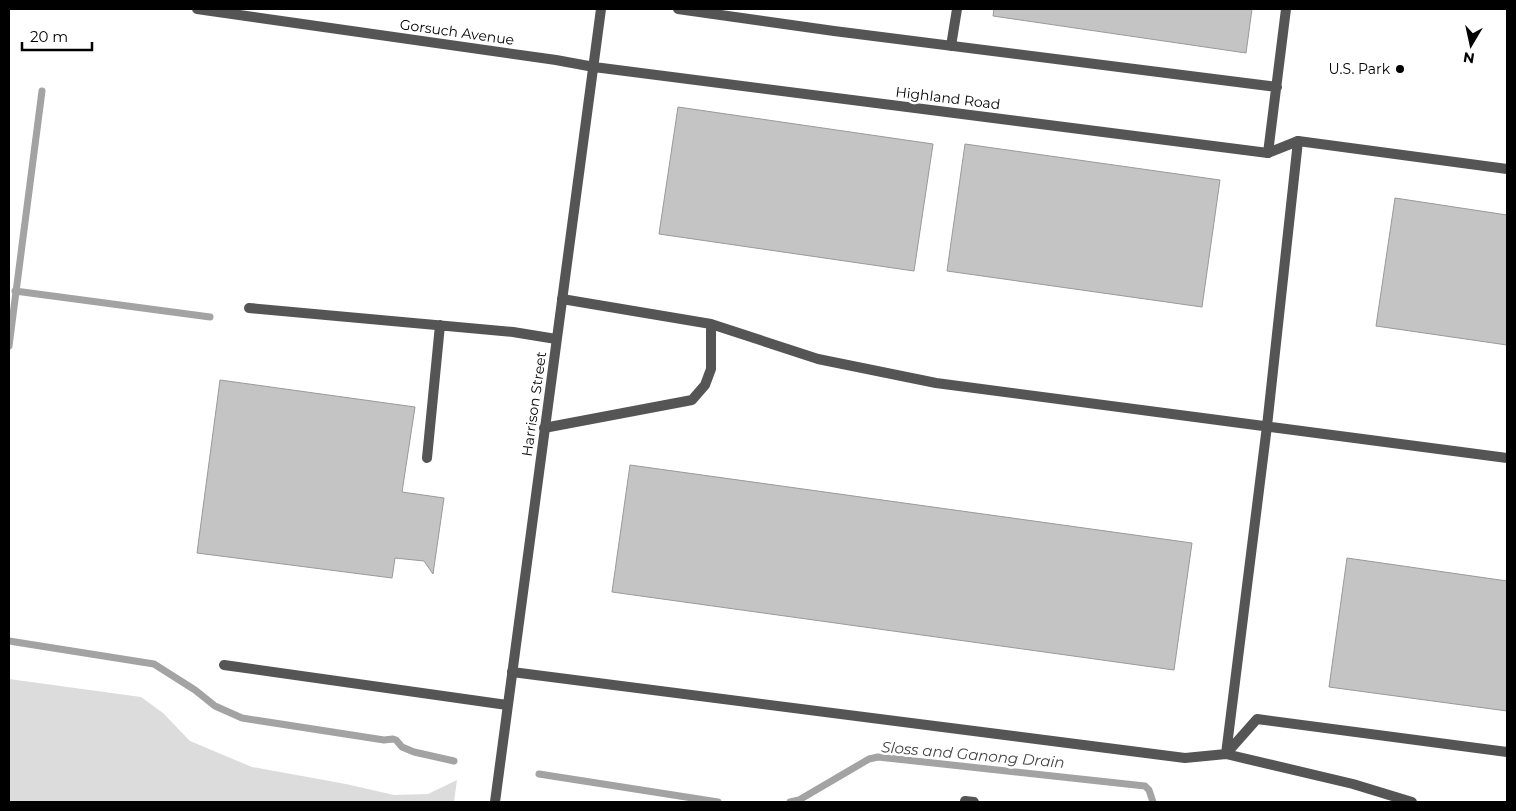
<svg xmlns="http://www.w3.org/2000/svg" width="1516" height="811" font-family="Montserrat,sans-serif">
  <rect width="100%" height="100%" fill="#fff"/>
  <path fill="#dcdcdc" d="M 9,679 L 141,697 L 163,713 L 190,741 L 252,767 L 346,784 L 394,795 L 428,794 L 457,780 L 454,802 L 9,802 Z"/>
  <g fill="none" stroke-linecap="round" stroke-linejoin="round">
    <path stroke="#a3a3a3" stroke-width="7" d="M 15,291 L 210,317
      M 9,346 L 42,91
      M 9,641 L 154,664 L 195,690 L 215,706 L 242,718 L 384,740 L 393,739 L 396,740 L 402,747 L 414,752 L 454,761
      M 539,774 L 718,802
      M 790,802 L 799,800 L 869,759 L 878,757 L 1145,786 L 1149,790 L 1153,802"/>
  </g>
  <path fill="#c4c4c4" stroke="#999" d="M 994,9 L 1252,9 L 1246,53 L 993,16 Z
    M 678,107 L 933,144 L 914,271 L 659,234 Z
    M 965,144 L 1220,180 L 1202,307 L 947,271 Z
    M 1395,198 L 1507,215 L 1507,345 L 1376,326 Z
    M 220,380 L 415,407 L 402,492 L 444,498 L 433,574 L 424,561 L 395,558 L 392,578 L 197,553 Z
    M 630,465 L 1192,543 L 1174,670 L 612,592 Z
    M 1347,558 L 1507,581 L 1507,711 L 1329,687 Z"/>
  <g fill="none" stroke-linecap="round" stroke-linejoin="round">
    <path stroke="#555" stroke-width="10" d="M 678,9 L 834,31 L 1277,87
      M 951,46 L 957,9
      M 1268,153 L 1286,9
      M 562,299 L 711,324 L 818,359 L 936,383 L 1507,458
      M 249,308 L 513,332 L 556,339
      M 544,428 L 692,400 L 705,385 L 711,369 L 711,324
      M 427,458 L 440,325
      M 224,665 L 507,705
      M 512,672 L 1185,758 L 1226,754 L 1257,719 L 1507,752
      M 965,801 L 974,802
      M 1412,802 L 1353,784 L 1226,754 L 1267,426 L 1298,141 L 1507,169"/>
    <path stroke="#555" stroke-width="10" d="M 197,9 L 556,60 L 594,67 L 1268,153 L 1298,141
      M 495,802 L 601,9"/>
  </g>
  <circle fill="#000" stroke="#fff" stroke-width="2" cx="1400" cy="69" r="5"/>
  <g text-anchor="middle" stroke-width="5" stroke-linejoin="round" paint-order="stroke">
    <g font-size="14" fill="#000" stroke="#fff">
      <text transform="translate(457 32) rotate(8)" y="5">Gorsuch Avenue</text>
      <text transform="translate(948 98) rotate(7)" y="5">Highland Road</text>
      <text transform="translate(534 404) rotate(-82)" y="5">Harrison Street</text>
    </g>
    <g font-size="14" fill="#000" stroke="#fff" text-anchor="end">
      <text x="1390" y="74">U.S. Park</text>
    </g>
    <g font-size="15" font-style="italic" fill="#444" stroke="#fff">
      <text transform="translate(973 755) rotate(5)" y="5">Sloss and Ganong Drain</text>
    </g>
  </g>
  <rect width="1516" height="811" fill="none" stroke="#000000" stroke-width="20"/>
  <g transform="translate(1471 45) rotate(189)" stroke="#ffffff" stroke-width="4" paint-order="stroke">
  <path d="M0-4L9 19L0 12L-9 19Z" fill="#000000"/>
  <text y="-8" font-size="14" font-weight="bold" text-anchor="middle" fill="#000000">N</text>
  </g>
  <path d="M22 42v8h70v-8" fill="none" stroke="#000000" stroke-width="2.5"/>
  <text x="30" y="42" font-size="15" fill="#000000" stroke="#ffffff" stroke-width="4" paint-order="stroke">20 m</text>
</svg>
